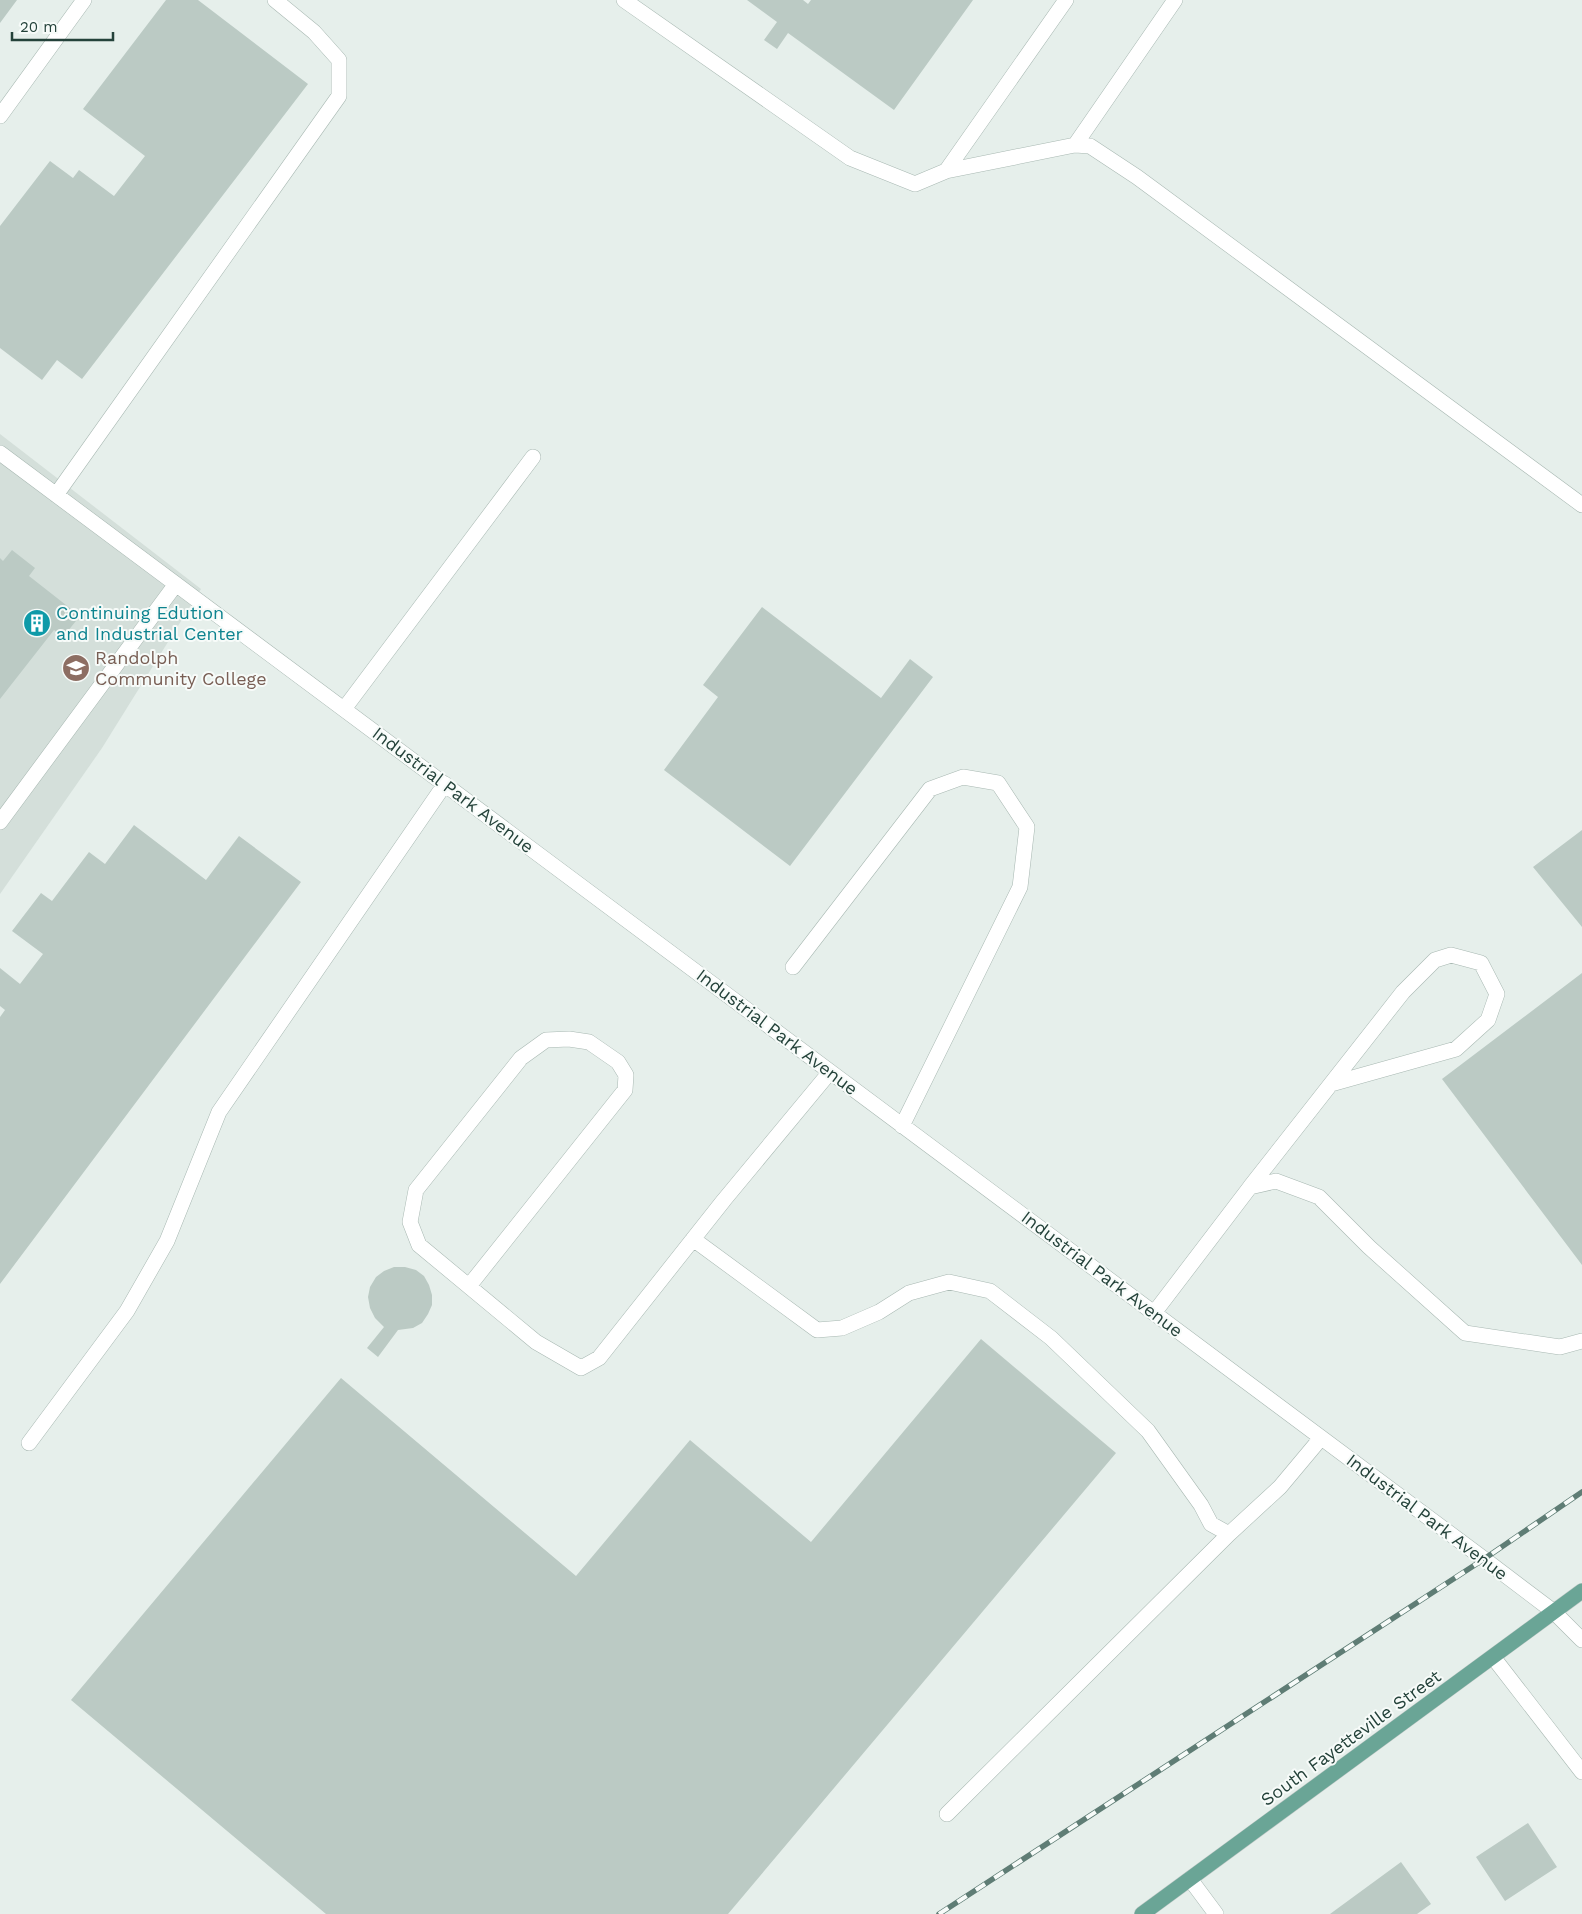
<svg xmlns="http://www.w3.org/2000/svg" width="1582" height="1914" font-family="'Work Sans',sans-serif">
  <rect width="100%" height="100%" fill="#e6efeb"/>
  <path fill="#d4dfda" d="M 0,434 L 201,589 L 102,748 L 0,894 Z"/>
  <path fill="#bbcac4" d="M 0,0 L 17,0 L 0,23 Z
    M 166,0 L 198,0 L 308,84 L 82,379 L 57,360 L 42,380 L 0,348 L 0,226 L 50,161 L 73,178 L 79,170 L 114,196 L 145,156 L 83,109 Z
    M 747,0 L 803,0 L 808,4 L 811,0 L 973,0 L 894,110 L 788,33 L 777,49 L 764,40 L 777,22 Z
    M 12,550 L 35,568 L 29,576 L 80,616 L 63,637 L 54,630 L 0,699 L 0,558 L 3,561 Z
    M 762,607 L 881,698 L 910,659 L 933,677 L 790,866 L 664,770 L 718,697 L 703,685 Z
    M 134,825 L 206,880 L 239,836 L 301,882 L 0,1284 L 0,1017 L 5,1010 L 0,1006 L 0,968 L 20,984 L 43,954 L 12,931 L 41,893 L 52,901 L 89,852 L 105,864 Z
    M 1582,830 L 1582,927 L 1533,867 Z
    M 1582,973 L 1582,1265 L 1442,1079 Z
    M 394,1267 L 405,1267 L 416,1270 L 424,1276 L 429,1285 L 432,1295 L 432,1305 L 428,1314 L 422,1323 L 413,1328 L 398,1330 L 378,1357 L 367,1348 L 384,1327 L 375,1318 L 370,1308 L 368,1297 L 370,1287 L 376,1277 L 384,1271 Z
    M 981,1339 L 1116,1453 L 728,1914 L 326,1914 L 71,1700 L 341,1378 L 576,1576 L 690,1440 L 811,1542 Z
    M 1528,1823 L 1557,1867 L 1505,1901 L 1476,1857 Z
    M 1401,1862 L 1431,1904 L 1417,1914 L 1330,1914 Z"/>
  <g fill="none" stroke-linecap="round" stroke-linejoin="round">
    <g stroke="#a8b8b2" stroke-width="16">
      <path id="minor" d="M 624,0 L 850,158 L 915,184 L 946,171 L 1075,145 L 1090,146 L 1137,177 L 1582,505
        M 0,116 L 84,0
        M 1075,145 L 1175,0
        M 946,171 L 1066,0
        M 0,453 L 1484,1559 L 1554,1612 L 1582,1640
        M 56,495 L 339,96 L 339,60 L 314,32 L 275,0
        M 344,709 L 533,457
        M 0,822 L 176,584
        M 793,967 L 930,789 L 963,777 L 998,783 L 1027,827 L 1020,887 L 902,1126
        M 1250,1187 L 1403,992 L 1435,960 L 1451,955 L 1481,963 L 1497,994 L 1488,1020 L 1456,1049 L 1331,1084
        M 693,1239 L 817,1330 L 842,1328 L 879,1312 L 909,1293 L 949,1282 L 990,1291 L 1051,1338 L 1148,1431 L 1201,1505 L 1211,1524 L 1229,1534 L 1280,1487 L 1321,1438
        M 469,1286 L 625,1090 L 626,1075 L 618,1062 L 589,1042 L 569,1039 L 546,1040 L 521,1058 L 416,1190 L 410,1222 L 419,1245 L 536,1342 L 581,1368 L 599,1358 L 724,1200 L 830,1072
        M 1154,1313 L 1250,1187 L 1276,1181 L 1319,1197 L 1369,1247 L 1465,1333 L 1560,1347 L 1582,1341
        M 29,1443 L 127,1311 L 167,1241 L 219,1112 L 445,784
        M 1493,1657 L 1582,1772
        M 947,1814 L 1229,1534
        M 1190,1879 L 1216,1914"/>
    </g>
    <g stroke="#c2cac8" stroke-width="16">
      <path id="major" d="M 1142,1914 L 1582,1591"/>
    </g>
    <use href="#minor" stroke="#fff" stroke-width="15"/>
    <use href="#major" stroke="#6aa596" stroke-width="15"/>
    <g stroke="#5f7d75" stroke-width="5.5">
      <path id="rail" d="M 939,1914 L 1484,1559 L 1582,1492"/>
    </g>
    <use href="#rail" stroke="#f7fbf9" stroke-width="4" stroke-dasharray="11" stroke-linecap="butt"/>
  </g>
  <defs>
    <g id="building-disc" transform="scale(1.4375)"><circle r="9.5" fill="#0f9aa8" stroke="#f7fbf9"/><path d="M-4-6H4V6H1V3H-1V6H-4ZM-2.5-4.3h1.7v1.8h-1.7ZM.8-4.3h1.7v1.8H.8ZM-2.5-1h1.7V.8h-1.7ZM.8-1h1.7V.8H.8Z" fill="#fff"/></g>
    <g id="university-disc" transform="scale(1.4375)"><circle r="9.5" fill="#8d6e63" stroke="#f7fbf9"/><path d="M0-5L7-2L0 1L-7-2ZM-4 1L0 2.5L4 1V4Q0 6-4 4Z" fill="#fff"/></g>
  </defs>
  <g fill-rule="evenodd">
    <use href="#building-disc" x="37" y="623"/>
    <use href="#university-disc" x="76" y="668"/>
  </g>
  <g text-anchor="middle" stroke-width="4" stroke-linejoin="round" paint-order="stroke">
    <g font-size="18" fill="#0d838f" stroke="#f7fbf9" text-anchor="start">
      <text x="56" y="619">Continuing Edution<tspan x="56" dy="21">and Industrial Center</tspan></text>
    </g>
    <g font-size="18" fill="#785e54" stroke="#f7fbf9" text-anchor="start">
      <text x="95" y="664">Randolph<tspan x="95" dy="21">Community College</tspan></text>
    </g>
    <g font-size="18" fill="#24423a" stroke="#f7fbf9">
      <text transform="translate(453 790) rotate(37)" y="6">Industrial Park Avenue</text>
      <text transform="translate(777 1032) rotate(37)" y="6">Industrial Park Avenue</text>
      <text transform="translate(1102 1274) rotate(37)" y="6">Industrial Park Avenue</text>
      <text transform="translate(1427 1517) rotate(37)" y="6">Industrial Park Avenue</text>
      <text transform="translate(1351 1738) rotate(-36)" y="6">South Fayetteville Street</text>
    </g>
  </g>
  <path d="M12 32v8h101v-8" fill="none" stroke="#24423a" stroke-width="2.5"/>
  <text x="20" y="32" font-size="15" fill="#24423a" stroke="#f7fbf9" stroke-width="4" paint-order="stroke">20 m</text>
</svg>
